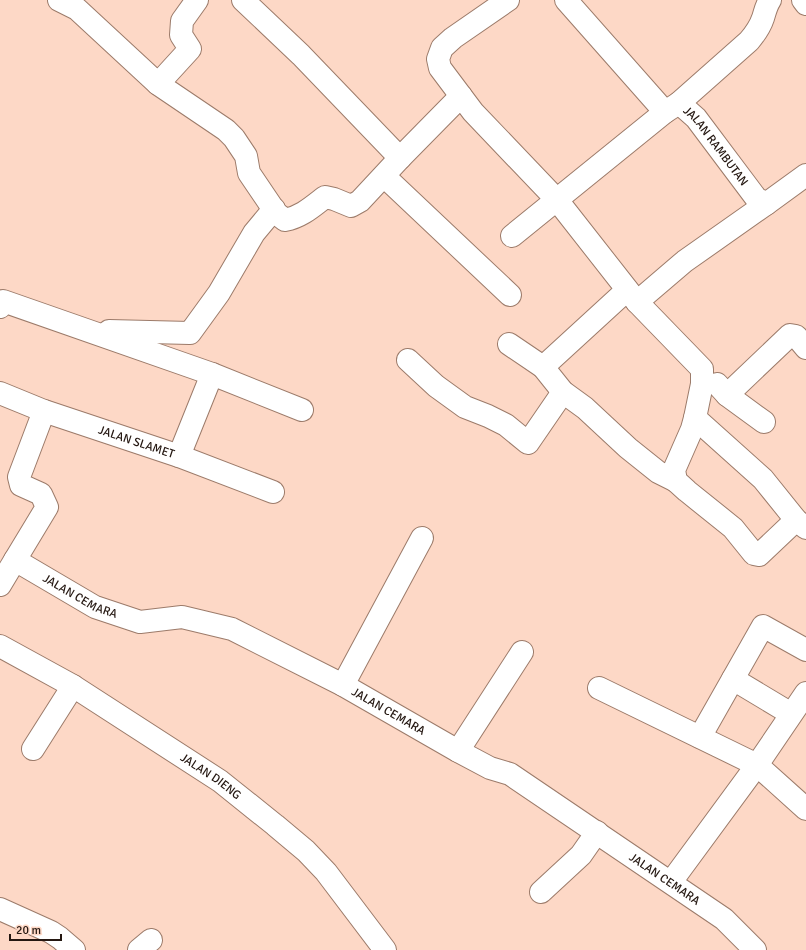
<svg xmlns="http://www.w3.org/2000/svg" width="806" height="950" font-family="Signika,sans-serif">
  <rect width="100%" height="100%" fill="#fdd8c6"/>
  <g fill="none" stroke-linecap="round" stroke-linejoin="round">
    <g stroke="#9c7b6a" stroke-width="24">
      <g id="minor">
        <path d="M 59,0 L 77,9 L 158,84 L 226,130 L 234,138 L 246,156 L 249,173 L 276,213 L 285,220 C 301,217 312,207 325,197 L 334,199 L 351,206 L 360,201 L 400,158 L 461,96 L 473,112 L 557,200 L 637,302 L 702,369 L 702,384 L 695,418 L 763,479 L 796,520 L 806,528"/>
        <path d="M 243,0 L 301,55 L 400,158"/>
        <path id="s1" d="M 566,0 L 665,112 L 679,103 L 696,118 L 756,198 L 766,204 L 806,175"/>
        <path d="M 803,0 L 806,4"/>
        <path d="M 158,84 L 190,49 L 181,35 L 182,21 L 197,0"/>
        <path d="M 461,96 L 440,68 L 438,59 L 442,48 L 453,38 L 508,0"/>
        <path d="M 679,103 L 749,41 C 755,34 760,27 763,18 C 765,12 766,6 770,0"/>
        <path d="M 384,176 L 510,295"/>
        <path d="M 512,236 L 665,112"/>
        <path d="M 637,302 L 685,261 L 766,204"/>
        <path d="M 0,307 L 3,301 L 212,374 L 302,410"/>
        <path d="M 109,331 L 190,333 L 219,293 L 254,233 L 274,209"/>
        <path d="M 509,344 L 543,367 L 627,290"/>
        <path d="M 408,360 L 436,386 L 465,407 L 488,416 L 506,425 L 528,443 L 563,392"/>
        <path d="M 543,367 L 563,392 L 585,408 L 628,448 L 658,472 L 676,481"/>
        <path d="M 717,384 L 727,395 L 764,422"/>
        <path id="s2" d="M 0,393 L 44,411 L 179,456 L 273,492"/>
        <path d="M 727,395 L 790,335 L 796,336 L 806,348"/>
        <path d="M 695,418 L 692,429 L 674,470 L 676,481 L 687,491 L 733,528 L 754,554 L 759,555 L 796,520"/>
        <path d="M 179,456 L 212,374"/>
        <path d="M 15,560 L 47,507 L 41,494 L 21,485 L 19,477 L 44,411"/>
        <path id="s3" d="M 0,585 L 15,560 L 95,607 L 140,622 L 182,617 L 232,629 L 343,685 L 458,751 L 490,768 L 510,774 L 724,919 L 755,950"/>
        <path id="s4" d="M 0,646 L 73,686 L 220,781 L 275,825 L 306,851 L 326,872 L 385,950"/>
        <path d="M 733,679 L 783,709"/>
        <path d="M 343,685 L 422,538"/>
        <path d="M 599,688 L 757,765 L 806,809"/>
        <path d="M 700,737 L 763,626 L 806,650"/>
        <path d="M 33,749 L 73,686"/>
        <path d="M 458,751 L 522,652"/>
        <path d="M 671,882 L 757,765 L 806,693"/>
        <path d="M 541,892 L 581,855 L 597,832"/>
        <path d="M 0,909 L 51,932 L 60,938 L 74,950"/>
        <path d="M 139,950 L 151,940"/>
      </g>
    </g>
    <use href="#minor" stroke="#fff" stroke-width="22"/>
  </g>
  <g text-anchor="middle" stroke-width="3" stroke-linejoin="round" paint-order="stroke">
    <g font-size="12" fill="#241711" stroke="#fdd8c6">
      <text dy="4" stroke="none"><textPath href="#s1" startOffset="223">JALAN RAMBUTAN</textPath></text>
      <text dy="4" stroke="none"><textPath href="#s2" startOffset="145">JALAN SLAMET</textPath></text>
      <text dy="4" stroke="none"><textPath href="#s3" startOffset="104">JALAN CEMARA</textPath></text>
      <text dy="4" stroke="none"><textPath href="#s3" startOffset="440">JALAN CEMARA</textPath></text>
      <text dy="4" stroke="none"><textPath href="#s4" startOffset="248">JALAN DIENG</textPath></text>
      <text dy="4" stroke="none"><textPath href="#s3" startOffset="764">JALAN CEMARA</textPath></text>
    </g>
  </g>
  <path d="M10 934v6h51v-6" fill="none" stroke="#241711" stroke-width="2"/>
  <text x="16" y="934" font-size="12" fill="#241711" stroke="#fdd8c6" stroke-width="3" paint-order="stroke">20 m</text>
</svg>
